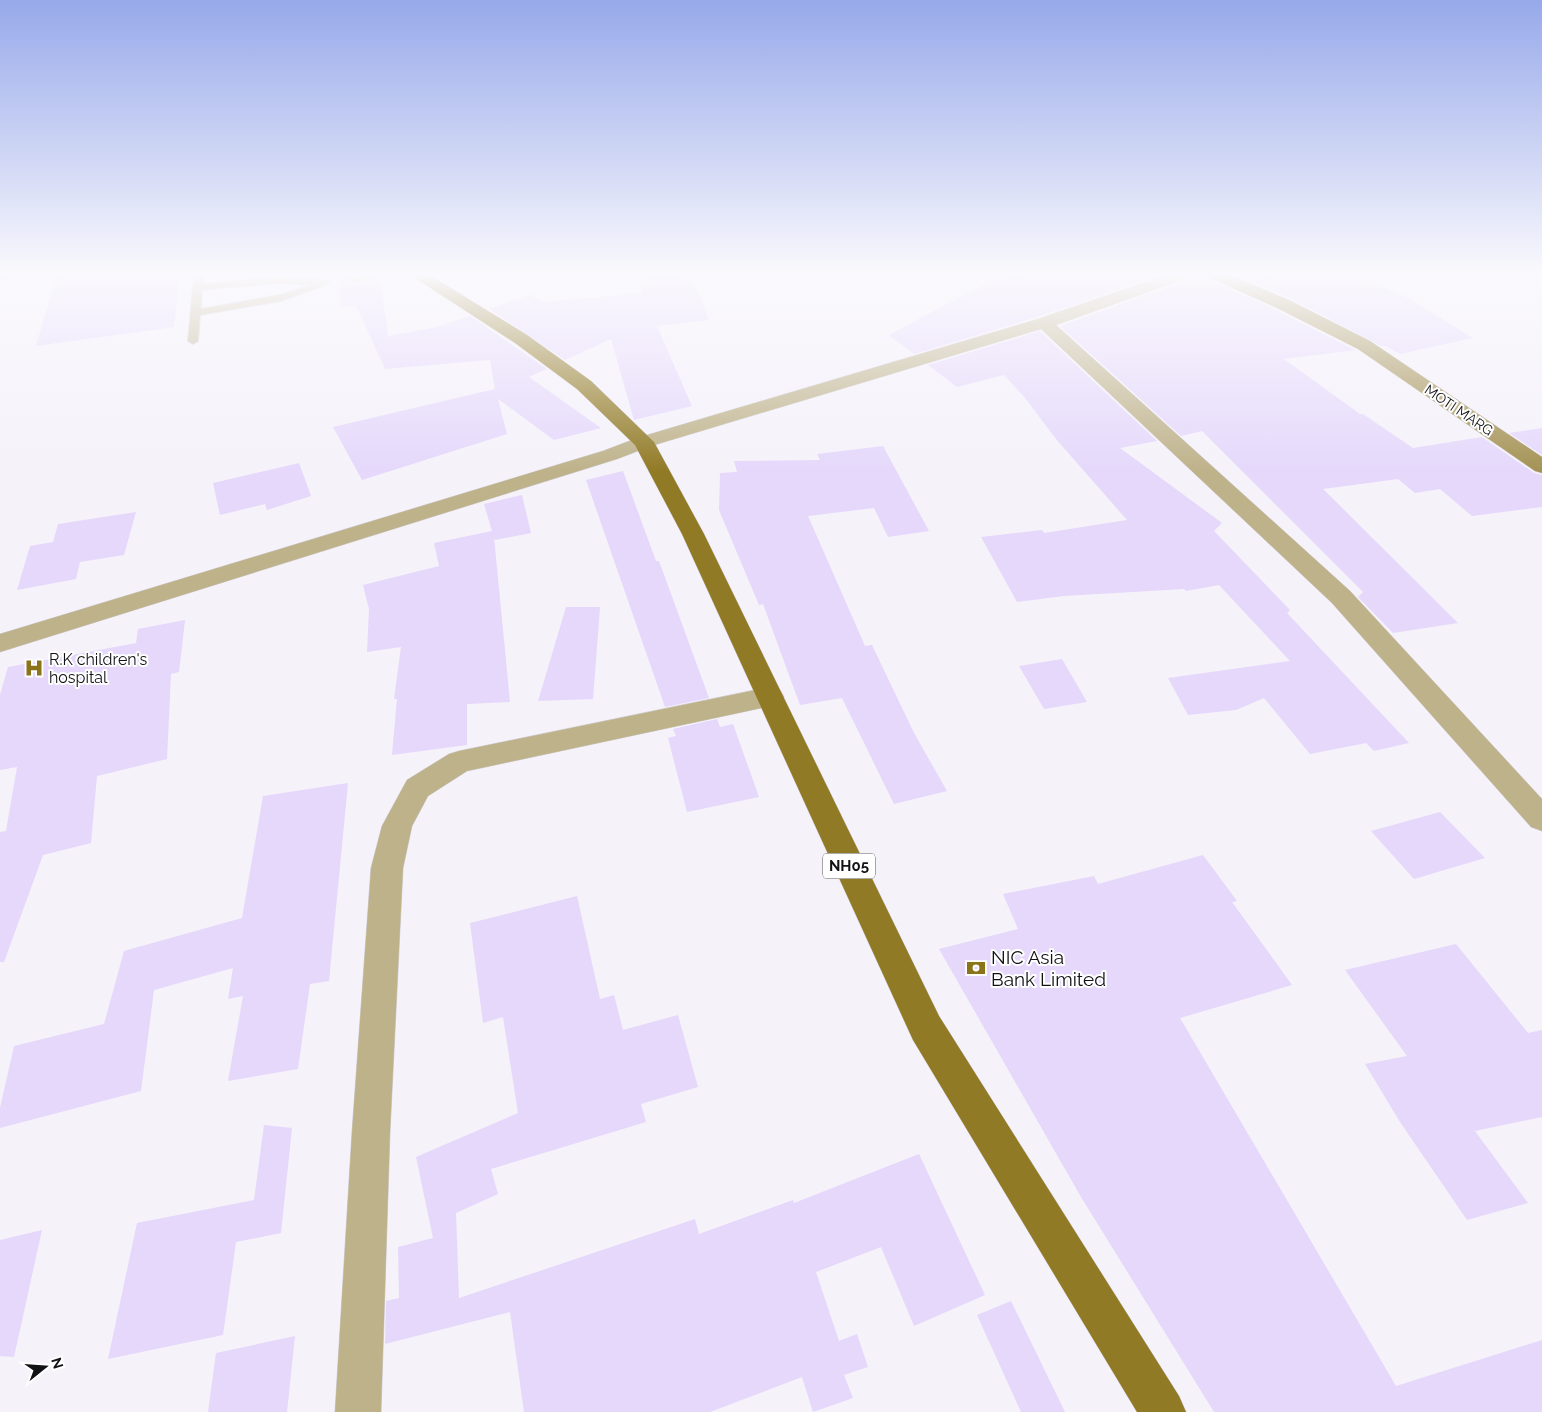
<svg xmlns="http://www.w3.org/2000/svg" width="1542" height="1412" font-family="Raleway,sans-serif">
  <rect width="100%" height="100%" fill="#f5f2fa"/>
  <path fill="#e5d8fb" d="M 57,274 L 179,274 L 174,327 L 36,346 Z
    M 339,274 L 361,274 L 348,278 L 355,284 L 380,278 L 388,336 L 437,327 L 470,316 L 547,369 L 529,377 L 601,428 L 554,440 L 498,399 L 507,434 L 362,480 L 333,427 L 495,389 L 490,360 L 385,369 L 356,305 L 341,307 Z
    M 690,274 L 709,320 L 657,326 L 692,406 L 634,420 L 611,339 L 565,360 L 489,309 L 530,295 L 545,302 L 643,293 L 638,278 Z
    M 1019,274 L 1163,274 L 1037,317 L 914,354 L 889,335 L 996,278 Z
    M 1194,274 L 1204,274 L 1207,279 L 1276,310 L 1355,350 L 1284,359 L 1360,414 L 1363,414 L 1413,448 L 1482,437 L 1534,473 L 1542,475 L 1542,507 L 1472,516 L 1440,489 L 1415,493 L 1398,479 L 1323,489 L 1458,623 L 1393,633 L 1358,597 L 1363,592 L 1202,431 L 1181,436 L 1060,326 L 1191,279 Z
    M 1232,274 L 1351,274 L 1406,297 L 1473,338 L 1400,354 L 1386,346 L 1381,346 L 1290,298 Z
    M 1040,331 L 1157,441 L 1120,448 L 1222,523 L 1214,531 L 1290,610 L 1287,613 L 1409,743 L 1374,751 L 1366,743 L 1310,754 L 1264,698 L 1236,710 L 1188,715 L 1168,678 L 1290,661 L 1219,585 L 1186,591 L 1184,589 L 1064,596 L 1017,602 L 981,537 L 1042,530 L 1044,533 L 1127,520 L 1056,439 L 1025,398 L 1004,375 L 957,387 L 928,365 Z
    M 1542,428 L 1542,455 L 1509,433 Z
    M 883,446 L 929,531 L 888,537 L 874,508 L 808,516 L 865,646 L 872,645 L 914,733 L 947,791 L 894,804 L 842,698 L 800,705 L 763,604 L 759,605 L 719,510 L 720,473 L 737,472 L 734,461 L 820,460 L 817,454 Z
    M 299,463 L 311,496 L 267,510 L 265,504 L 220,515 L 213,483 Z
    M 623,471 L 656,561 L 659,561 L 709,698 L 665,707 L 586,480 Z
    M 522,495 L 531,533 L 495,540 L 494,537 L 510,702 L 467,704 L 467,745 L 392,755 L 397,699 L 394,699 L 401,647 L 367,652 L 369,609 L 363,585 L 439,566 L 434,543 L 492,531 L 484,504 Z
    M 136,512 L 124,555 L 80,562 L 76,579 L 17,590 L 30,546 L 53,542 L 58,524 Z
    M 566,607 L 600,607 L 593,699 L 538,701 Z
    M 185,620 L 179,672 L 171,674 L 167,759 L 97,776 L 91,843 L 43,855 L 4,962 L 0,962 L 0,832 L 6,831 L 17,767 L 0,770 L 0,695 L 8,667 L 136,643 L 138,629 Z
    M 1062,659 L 1087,702 L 1044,709 L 1019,666 Z
    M 717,719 L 720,727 L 733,724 L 759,797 L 687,812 L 668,738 L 676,736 L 673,729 Z
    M 348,783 L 329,981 L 310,984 L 298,1069 L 228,1081 L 243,996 L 228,999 L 233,968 L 154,990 L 141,1091 L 0,1128 L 0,1108 L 14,1046 L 104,1024 L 124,951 L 242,918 L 263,796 Z
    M 1440,812 L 1485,858 L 1414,879 L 1371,831 Z
    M 1203,855 L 1237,901 L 1232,902 L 1292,985 L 1180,1018 L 1396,1386 L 1542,1340 L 1542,1412 L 1214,1412 L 1081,1197 L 939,949 L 1018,929 L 1003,894 L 1094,876 L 1098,884 Z
    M 577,896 L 600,999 L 614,995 L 623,1030 L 678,1015 L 698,1087 L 641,1104 L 646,1122 L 491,1169 L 498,1194 L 456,1213 L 459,1298 L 695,1219 L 699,1234 L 793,1200 L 794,1203 L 919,1154 L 985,1295 L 914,1326 L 881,1247 L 816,1272 L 839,1341 L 857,1334 L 868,1367 L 844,1375 L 853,1398 L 813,1412 L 802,1377 L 710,1412 L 524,1412 L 510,1312 L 385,1344 L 386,1301 L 399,1298 L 398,1247 L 433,1238 L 416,1157 L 518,1113 L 503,1017 L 483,1023 L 470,923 Z
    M 1456,944 L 1528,1033 L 1542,1030 L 1542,1117 L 1475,1131 L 1528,1203 L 1467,1220 L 1400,1122 L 1365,1064 L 1407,1056 L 1345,970 Z
    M 264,1125 L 292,1128 L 281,1233 L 236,1242 L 223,1335 L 108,1359 L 137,1223 L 254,1200 Z
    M 42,1230 L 14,1357 L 0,1356 L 0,1240 Z
    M 1011,1301 L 1065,1412 L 1021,1412 L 977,1315 Z
    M 295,1336 L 287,1412 L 208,1412 L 216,1353 Z"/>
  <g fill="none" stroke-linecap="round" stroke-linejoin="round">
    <g stroke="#d1ced5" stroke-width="2">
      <path id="lane" d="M 0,274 L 25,274 L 0,280 Z
        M 194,274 L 204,274 L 203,284 L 279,277 L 326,280 L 331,283 L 281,301 L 200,315 L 198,341 L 193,344 L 188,341 ZM 279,283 L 311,285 L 279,295 L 201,309 L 202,290 Z
        M 368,274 L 389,274 L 355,282 L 350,279 Z"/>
    </g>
    <g stroke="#d1ced5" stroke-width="1">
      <path id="street" d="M 1169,274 L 1192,274 L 1190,277 L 1056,325 L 1350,591 L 1542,799 L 1542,831 L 1531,827 L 1332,603 L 1041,329 L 651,446 L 617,459 L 0,652 L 0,634 L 603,451 L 637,438 L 1038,319 Z
        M 770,687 L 780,690 L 784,697 L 780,704 L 467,771 L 428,796 L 412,826 L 403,868 L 390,1132 L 381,1412 L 335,1412 L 352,1132 L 371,868 L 382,826 L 407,780 L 449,754 L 459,751 Z"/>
    </g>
    <g stroke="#d1ced5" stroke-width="1">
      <path id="secondary" d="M 1206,274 L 1227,274 L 1289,300 L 1370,341 L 1542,457 L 1542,473 L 1535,471 L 1358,349 L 1277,308 L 1208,277 Z"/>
    </g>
    <g stroke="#d1ced5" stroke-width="1">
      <path id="primary" d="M 409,274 L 428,274 L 527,335 L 591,381 L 654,442 L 704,534 L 939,1016 L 1179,1396 L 1186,1412 L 1137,1412 L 913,1040 L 682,534 L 635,445 L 577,389 L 515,343 Z"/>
    </g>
    <use href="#lane" fill="#beb28a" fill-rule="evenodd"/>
    <use href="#street" fill="#beb28a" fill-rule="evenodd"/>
    <use href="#secondary" fill="#a49254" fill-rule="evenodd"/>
    <use href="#primary" fill="#917a25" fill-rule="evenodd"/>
  </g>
  <linearGradient id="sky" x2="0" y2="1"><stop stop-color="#97a9ea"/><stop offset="0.58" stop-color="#faf9fd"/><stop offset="1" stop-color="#faf9fd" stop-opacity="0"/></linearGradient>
  <rect width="1542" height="472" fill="url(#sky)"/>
  <defs>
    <g id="hospital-bare" transform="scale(1.5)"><path d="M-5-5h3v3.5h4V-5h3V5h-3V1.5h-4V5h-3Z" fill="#8b7317" stroke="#fff" stroke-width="2.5" paint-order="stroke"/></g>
    <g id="bank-bare" transform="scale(1.5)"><path d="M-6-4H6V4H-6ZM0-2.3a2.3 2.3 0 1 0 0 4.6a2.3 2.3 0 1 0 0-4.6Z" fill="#8b7317" stroke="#fff" stroke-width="2.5" paint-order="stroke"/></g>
  </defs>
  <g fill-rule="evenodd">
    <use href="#hospital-bare" x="34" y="668"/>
    <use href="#bank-bare" x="976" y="968"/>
  </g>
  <g text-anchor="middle" stroke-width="4" stroke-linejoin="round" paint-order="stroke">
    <g font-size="14" fill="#121114" stroke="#fff">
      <text transform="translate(1459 410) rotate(34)" y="5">MOTI MARG</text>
    </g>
    <rect fill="#fff" stroke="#59585a" stroke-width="1" x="823" y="853.5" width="52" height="25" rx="4"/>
    <g font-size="15" font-weight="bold" fill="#121114">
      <text x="849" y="871">NH05</text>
    </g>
    <g font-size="16" fill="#121114" stroke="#fff" text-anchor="start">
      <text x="49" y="665">R.K children's<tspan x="49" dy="18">hospital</tspan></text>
    </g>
    <g font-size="19" fill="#121114" stroke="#fff" text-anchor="start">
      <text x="991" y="964">NIC Asia<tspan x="991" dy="22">Bank Limited</tspan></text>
    </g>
  </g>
  <g transform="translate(45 1367) rotate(73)" stroke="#ffffff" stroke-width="4" paint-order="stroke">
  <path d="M0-4L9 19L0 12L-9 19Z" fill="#121114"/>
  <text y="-8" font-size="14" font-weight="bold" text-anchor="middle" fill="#121114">N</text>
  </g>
</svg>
